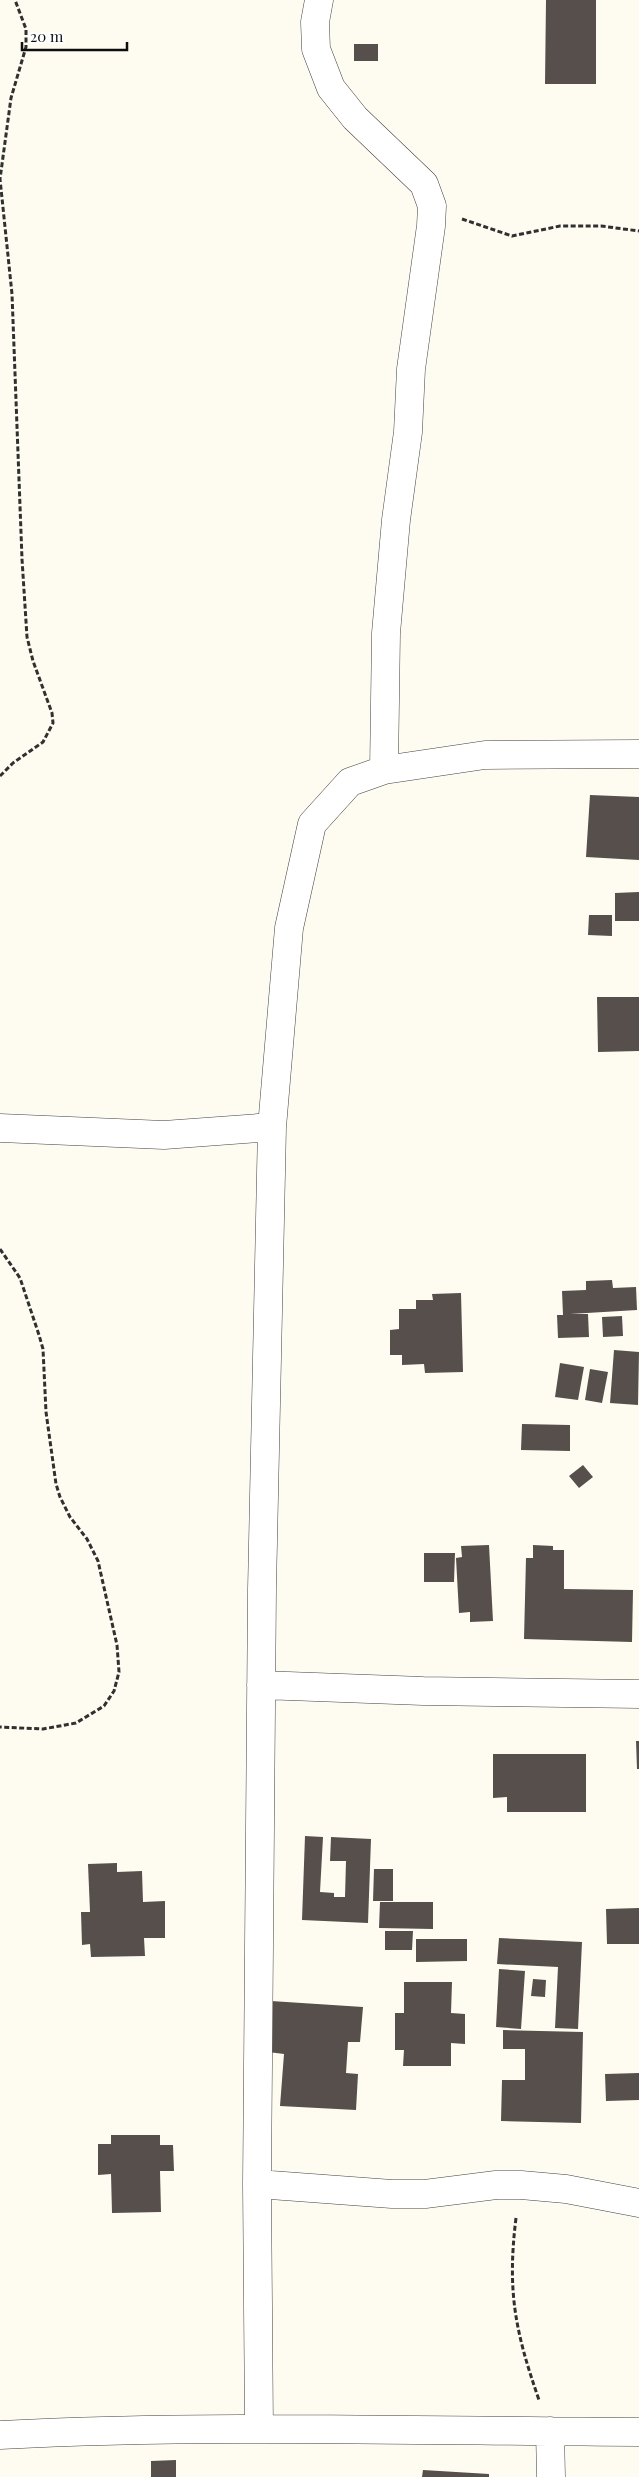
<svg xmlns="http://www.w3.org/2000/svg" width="639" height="2477" font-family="'Playfair Display',serif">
  <rect width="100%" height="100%" fill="#fefcf0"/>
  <path fill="#564f4b" d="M 546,0 L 596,0 L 596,84 L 545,84 Z
    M 354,44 L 378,44 L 378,61 L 354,61 Z
    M 590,795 L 639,797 L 639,860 L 586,857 Z
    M 639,892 L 639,921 L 615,921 L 615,893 Z
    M 589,915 L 612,915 L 612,936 L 588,935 Z
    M 597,997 L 639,997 L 639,1051 L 598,1052 Z
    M 612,1280 L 613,1288 L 636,1287 L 637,1310 L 570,1314 L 588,1314 L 589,1337 L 558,1338 L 557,1315 L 563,1315 L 562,1291 L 586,1290 L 586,1281 Z
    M 461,1293 L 463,1372 L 425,1373 L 424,1364 L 402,1365 L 402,1355 L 390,1355 L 390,1330 L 399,1329 L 399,1309 L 416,1309 L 416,1300 L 433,1300 L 432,1294 Z
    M 622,1316 L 623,1336 L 603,1337 L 602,1317 Z
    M 614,1350 L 639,1352 L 638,1405 L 610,1403 Z
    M 560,1363 L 584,1367 L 578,1400 L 555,1397 Z
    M 590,1369 L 608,1372 L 602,1403 L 585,1400 Z
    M 522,1424 L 570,1425 L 570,1451 L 521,1450 Z
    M 583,1465 L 593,1477 L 579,1488 L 569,1476 Z
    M 489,1545 L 493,1621 L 470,1622 L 470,1612 L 459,1613 L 456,1558 L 462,1557 L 461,1546 Z
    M 533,1545 L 553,1546 L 553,1550 L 564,1550 L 564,1589 L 633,1590 L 632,1642 L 524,1639 L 526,1558 L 533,1558 Z
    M 424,1553 L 455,1553 L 454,1582 L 424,1582 Z
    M 636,1741 L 639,1741 L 639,1769 L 637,1769 Z
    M 493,1754 L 586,1754 L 586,1812 L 507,1812 L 507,1797 L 493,1798 Z
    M 305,1836 L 323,1837 L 320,1892 L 334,1893 L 334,1897 L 345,1897 L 346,1861 L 330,1861 L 331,1837 L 371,1839 L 368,1923 L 302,1920 Z
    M 117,1863 L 117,1872 L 142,1871 L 143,1902 L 165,1901 L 165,1938 L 144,1938 L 145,1956 L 91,1957 L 90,1944 L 82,1945 L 81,1912 L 90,1912 L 88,1864 Z
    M 374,1869 L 393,1869 L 393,1901 L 373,1901 Z
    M 380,1902 L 433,1902 L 433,1929 L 379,1928 Z
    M 639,1908 L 639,1944 L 607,1944 L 606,1909 Z
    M 385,1931 L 413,1931 L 412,1950 L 385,1950 Z
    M 499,1938 L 582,1942 L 578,2029 L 555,2028 L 558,1967 L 497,1964 Z
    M 416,1939 L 467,1939 L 467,1961 L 416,1962 Z
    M 499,1969 L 525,1971 L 521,2029 L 496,2027 Z
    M 533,1979 L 546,1980 L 545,1997 L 531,1996 Z
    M 404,1982 L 452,1982 L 451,2013 L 465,2014 L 465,2044 L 451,2043 L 451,2066 L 403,2066 L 404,2050 L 395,2050 L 395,2013 L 404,2013 Z
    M 271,2001 L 363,2007 L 360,2042 L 348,2042 L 346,2073 L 358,2074 L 356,2110 L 280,2106 L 284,2054 L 268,2052 Z
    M 503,2030 L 583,2032 L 581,2123 L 501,2121 L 502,2080 L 525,2080 L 525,2049 L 503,2049 Z
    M 639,2073 L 639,2100 L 606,2101 L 605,2074 Z
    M 111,2135 L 160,2135 L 160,2145 L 173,2145 L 174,2171 L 160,2171 L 161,2212 L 112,2213 L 111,2174 L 98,2175 L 98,2144 L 111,2144 Z
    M 176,2460 L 176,2477 L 151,2477 L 151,2461 Z
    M 423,2470 L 489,2474 L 489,2477 L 422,2477 Z"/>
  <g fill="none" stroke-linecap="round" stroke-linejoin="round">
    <g stroke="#414141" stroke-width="29">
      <path id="minor" d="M 319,0 L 315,22 L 316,49 L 331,88 L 355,118 L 424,184 L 432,206 L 431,226 L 411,369 L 408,432 L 396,520 L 386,633 L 384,770
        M 0,1128 L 164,1135 L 272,1127
        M 261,1685 L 423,1691 L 639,1694
        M 257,2184 L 392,2194 L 425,2194 L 496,2185 L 521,2185 L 566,2189 L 639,2203
        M 259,2428 L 257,2184 L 262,1589 L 272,1127 L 289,928 L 312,824 L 350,782 L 384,770 L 485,755 L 639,754
        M 550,2431 L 551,2477
        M 0,2435 C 213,2424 426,2431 639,2432"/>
    </g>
    <path stroke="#303030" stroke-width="3" stroke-dasharray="5 2.5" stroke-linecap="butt" d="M 462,219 L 512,236 L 560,226 L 601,226 L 639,231
      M 0,776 L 13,763 L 43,742 L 53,723 L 52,713 L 33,661 L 27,637 L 22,559 L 12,294 L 0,179 L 11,98 L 26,47 L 26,29 L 15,0
      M 0,1249 L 20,1278 L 39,1335 L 43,1349 L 46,1412 L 56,1484 L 60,1497 L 70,1517 L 87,1539 L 98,1561 L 117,1645 L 119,1672 L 114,1691 L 104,1706 L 76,1723 L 43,1729 L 0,1727
      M 516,2218 C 507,2291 515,2331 539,2400"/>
    <use href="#minor" stroke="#fff" stroke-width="28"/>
  </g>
  <path d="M22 42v8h105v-8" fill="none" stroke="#0e0e0e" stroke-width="2.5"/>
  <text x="30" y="42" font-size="15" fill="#0e0e0e" stroke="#ffffff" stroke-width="4" paint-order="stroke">20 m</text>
</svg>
